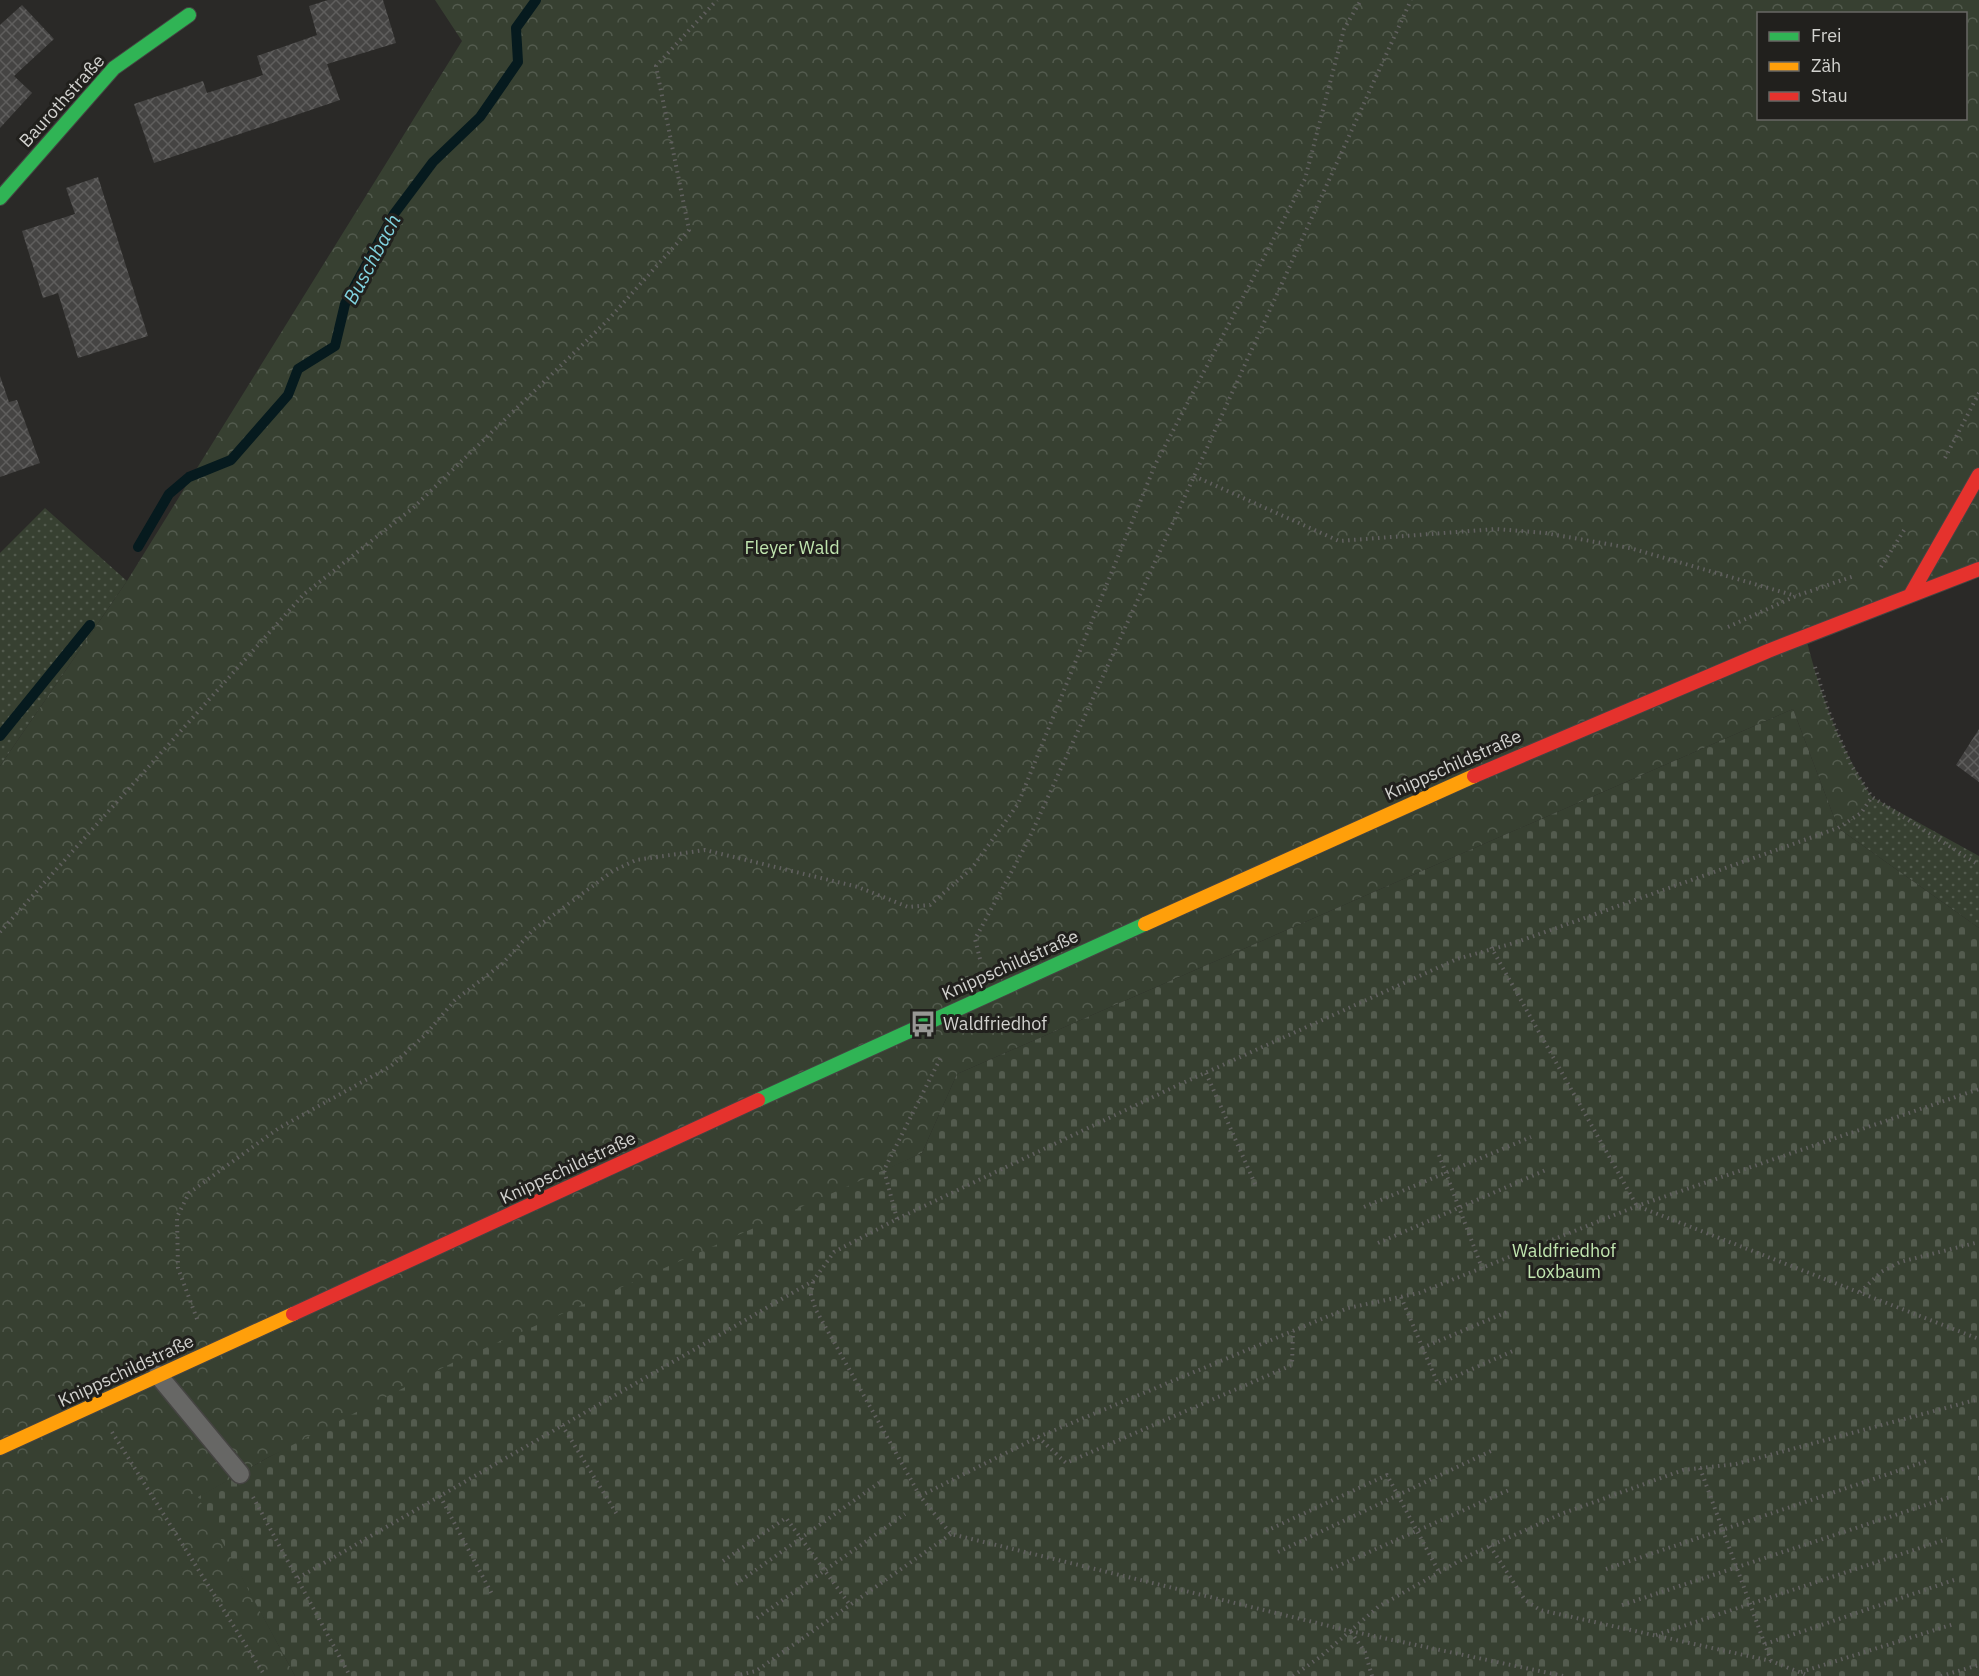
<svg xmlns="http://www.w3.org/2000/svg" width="1979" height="1676" font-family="'IBM Plex Sans',sans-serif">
  <defs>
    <pattern id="grass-dots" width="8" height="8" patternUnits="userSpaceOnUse" patternTransform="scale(1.5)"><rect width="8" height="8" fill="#374031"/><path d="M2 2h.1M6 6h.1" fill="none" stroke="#535b4e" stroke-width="1.8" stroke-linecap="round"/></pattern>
    <pattern id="forest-crowns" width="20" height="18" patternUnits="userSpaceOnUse" patternTransform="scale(1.5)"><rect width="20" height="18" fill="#374031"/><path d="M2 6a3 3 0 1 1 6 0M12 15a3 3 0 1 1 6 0" fill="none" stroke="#535b4e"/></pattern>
    <pattern id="cemetery-stones" width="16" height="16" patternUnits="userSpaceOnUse" patternTransform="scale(1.5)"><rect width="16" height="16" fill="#374031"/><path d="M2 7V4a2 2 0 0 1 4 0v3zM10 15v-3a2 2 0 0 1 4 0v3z" fill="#535b4e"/></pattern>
    <pattern id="building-cross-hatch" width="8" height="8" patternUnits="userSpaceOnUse" patternTransform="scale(1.5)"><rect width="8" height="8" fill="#454443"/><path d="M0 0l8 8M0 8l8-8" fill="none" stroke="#5f5e5d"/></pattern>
  </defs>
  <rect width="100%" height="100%" fill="#2a2927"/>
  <path fill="url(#grass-dots)" d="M 45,508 L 127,581 L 0,766 L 0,553 Z
    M 1872,797 L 1979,856 L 1979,928 L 1838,828 L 1861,813 Z"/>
  <path fill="url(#forest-crowns)" fill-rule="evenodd" d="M 435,0 L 1979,0 L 1979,569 L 1805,634 C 1819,691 1839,747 1872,797 L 1861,813 L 1838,828 L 1793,709 L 957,1074 L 922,1153 L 269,1457 L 199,1497 L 295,1676 L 0,1676 L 0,766 L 127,581 L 462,41 ZM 1758,14 L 1966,14 L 1966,118 L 1758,118 Z"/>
  <path fill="url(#cemetery-stones)" d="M 1793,709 L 1838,828 L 1979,928 L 1979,1676 L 295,1676 L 198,1497 L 269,1457 L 454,1362 L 922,1153 L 957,1074 Z"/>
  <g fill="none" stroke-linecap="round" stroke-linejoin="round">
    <path stroke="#061a1e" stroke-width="10" d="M 138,547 L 169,494 L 189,477 L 231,460 L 288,395 L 298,369 L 335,346 L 345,304 L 394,214 L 433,162 L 480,117 L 518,62 L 516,28 L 536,0
      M 0,736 L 90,625"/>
  </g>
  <path fill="url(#building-cross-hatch)" d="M 328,0 L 383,0 L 396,43 L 327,64 L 340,100 L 154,163 L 134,104 L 203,81 L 207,93 L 263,75 L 257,56 L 317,35 L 309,6 Z
    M 22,5 L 54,39 L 14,76 L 32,93 L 0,128 L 0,25 Z
    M 98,177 L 148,336 L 78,358 L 58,293 L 43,298 L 22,231 L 75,214 L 66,188 Z
    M 0,376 L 9,402 L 17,400 L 40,463 L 0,477 Z
    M 1979,729 L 1979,782 L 1956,765 Z"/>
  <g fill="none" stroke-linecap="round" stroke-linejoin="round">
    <g stroke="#454442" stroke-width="21">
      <path id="lane" d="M 158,1375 L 240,1474"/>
    </g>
    <g stroke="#454442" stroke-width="16">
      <path id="fast" d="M 0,198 L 114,68 L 189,15
        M 758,1100 L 1145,924"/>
    </g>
    <g stroke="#454442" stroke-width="16">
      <path id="slow" d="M 1145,924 L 1474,776
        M 0,1448 L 293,1314"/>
    </g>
    <g stroke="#454442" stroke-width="16">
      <path id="jam" d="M 1911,594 L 1979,475
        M 1474,776 L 1768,651 L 1979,569
        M 293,1314 L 758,1100"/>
    </g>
    <path stroke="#61605f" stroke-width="4" stroke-dasharray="1.5 4.5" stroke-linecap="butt" d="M 1945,458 L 1979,393
      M 1194,476 L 1339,541 L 1496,529 L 1545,533 L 1630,548 L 1796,596
      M 1881,567 L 1906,527
      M 1728,627 L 1796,596 L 1854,576
      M 1815,667 L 1828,710 L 1851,765 L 1872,797 L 1979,865
      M 0,932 L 303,595 L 413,508 L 607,321 L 689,230 L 656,66 L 717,0
      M 1491,947 L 1637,1206 L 1979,1339
      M 980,959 L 975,939 L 1027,843 L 1411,0
      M 1206,1073 L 1256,1186
      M 1439,1155 L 1482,1268
      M 1364,1207 L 1531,1137
      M 897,1219 L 884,1170 L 942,1055
      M 1378,1243 L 1548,1169
      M 813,1282 L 811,1295 L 816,1310 L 920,1496 L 951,1534 L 1350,1631 L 1563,1676
      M 1860,1292 L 1881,1272 L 1900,1262 L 1979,1242
      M 1401,1297 L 1438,1384 L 1513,1351
      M 197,1319 L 178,1268 L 177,1217 L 189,1193 L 279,1128 L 391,1066 L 425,1035 L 455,1000 L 502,964 L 533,930 L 613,871 L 636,860 L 705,850 L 858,887 L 908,907 L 930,905 L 972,868 L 1018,804 L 1155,465 L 1305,179 L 1344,29 L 1361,0
      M 1422,1348 L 1507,1312
      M 562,1425 L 618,1516
      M 112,1432 L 265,1676
      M 1038,1437 L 1066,1463 L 1292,1365 L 1293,1331
      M 1700,1468 L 1771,1661
      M 1978,1478 L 1979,1478
      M 440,1496 L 493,1596
      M 920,1496 L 1038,1437 L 1348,1308 L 1419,1293 L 1637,1206 L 1979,1089
      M 253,1497 L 350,1676
      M 1266,1531 L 1387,1475 L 1439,1572
      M 1490,1546 L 1525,1600 L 1540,1610 L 1771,1661 L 1809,1676
      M 1278,1552 L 1493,1450
      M 723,1561 L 786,1518 L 850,1605
      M 1331,1569 L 1509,1490
      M 1606,1569 L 1927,1461
      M 298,1578 L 813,1281 L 834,1252 L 897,1219 L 1174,1087 L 1457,959 L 1514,943 L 1838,828 L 1861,813 L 1872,797
      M 736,1584 L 883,1480
      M 1622,1605 L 1950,1497
      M 757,1618 L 905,1514
      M 1351,1632 L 1365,1652 L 1372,1676
      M 1656,1635 L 1947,1539
      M 1765,1644 L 1954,1580
      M 1801,1672 L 1954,1624
      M 735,1676 L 756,1671 L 951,1534
      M 1293,1676 L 1320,1657 L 1378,1607 L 1468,1556 L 1561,1514 L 1683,1470 L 1736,1464 L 1979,1399
      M 1941,1676 L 1979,1665"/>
    <use href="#lane" stroke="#676765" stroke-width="18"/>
    <use href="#fast" stroke="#30b455" stroke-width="14"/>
    <use href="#slow" stroke="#ff9f0a" stroke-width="14"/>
    <use href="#jam" stroke="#e5322d" stroke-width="14"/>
  </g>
  <defs>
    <g id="bus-bare" transform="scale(2.07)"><path d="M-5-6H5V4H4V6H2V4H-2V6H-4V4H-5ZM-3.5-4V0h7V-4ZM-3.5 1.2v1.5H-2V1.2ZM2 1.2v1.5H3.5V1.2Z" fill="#979794" stroke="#21201d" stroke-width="2.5" paint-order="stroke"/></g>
  </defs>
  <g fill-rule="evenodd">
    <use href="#bus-bare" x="923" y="1024"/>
  </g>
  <g text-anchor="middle" stroke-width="6" stroke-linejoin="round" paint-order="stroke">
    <g font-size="18" fill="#d2d2cf" stroke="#21201d">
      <text transform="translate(62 101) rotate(-48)" y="6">Baurothstraße</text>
      <text transform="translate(1453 765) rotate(-24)" y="6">Knippschildstraße</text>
      <text transform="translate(1010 965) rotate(-24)" y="6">Knippschildstraße</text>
      <text transform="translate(568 1168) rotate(-25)" y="6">Knippschildstraße</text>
      <text transform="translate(126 1371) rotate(-25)" y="6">Knippschildstraße</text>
    </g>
    <g font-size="18" fill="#c0e5af" stroke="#21201d">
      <text x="792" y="554">Fleyer Wald</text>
      <text x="1564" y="1257">Waldfriedhof<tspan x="1564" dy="21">Loxbaum</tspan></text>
    </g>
    <g font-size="18" fill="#d2d2cf" stroke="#21201d" text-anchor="start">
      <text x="943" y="1030">Waldfriedhof</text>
    </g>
    <g font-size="20" font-style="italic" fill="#81d3e0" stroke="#21201d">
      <text transform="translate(372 259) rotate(-62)" y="7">Buschbach</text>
    </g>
  </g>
  <rect x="1757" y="12" width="210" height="108" fill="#21201d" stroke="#686764" stroke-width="1.5"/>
  <rect x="1769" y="32" width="30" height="9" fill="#30b455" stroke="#686764" stroke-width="1.5"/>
  <text x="1811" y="42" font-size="18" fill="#d2d2cf">Frei</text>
  <rect x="1769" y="62" width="30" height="9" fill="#ff9f0a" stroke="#686764" stroke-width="1.5"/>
  <text x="1811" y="72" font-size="18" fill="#d2d2cf">Zäh</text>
  <rect x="1769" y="92" width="30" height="9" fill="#e5322d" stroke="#686764" stroke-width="1.5"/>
  <text x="1811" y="102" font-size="18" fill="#d2d2cf">Stau</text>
</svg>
